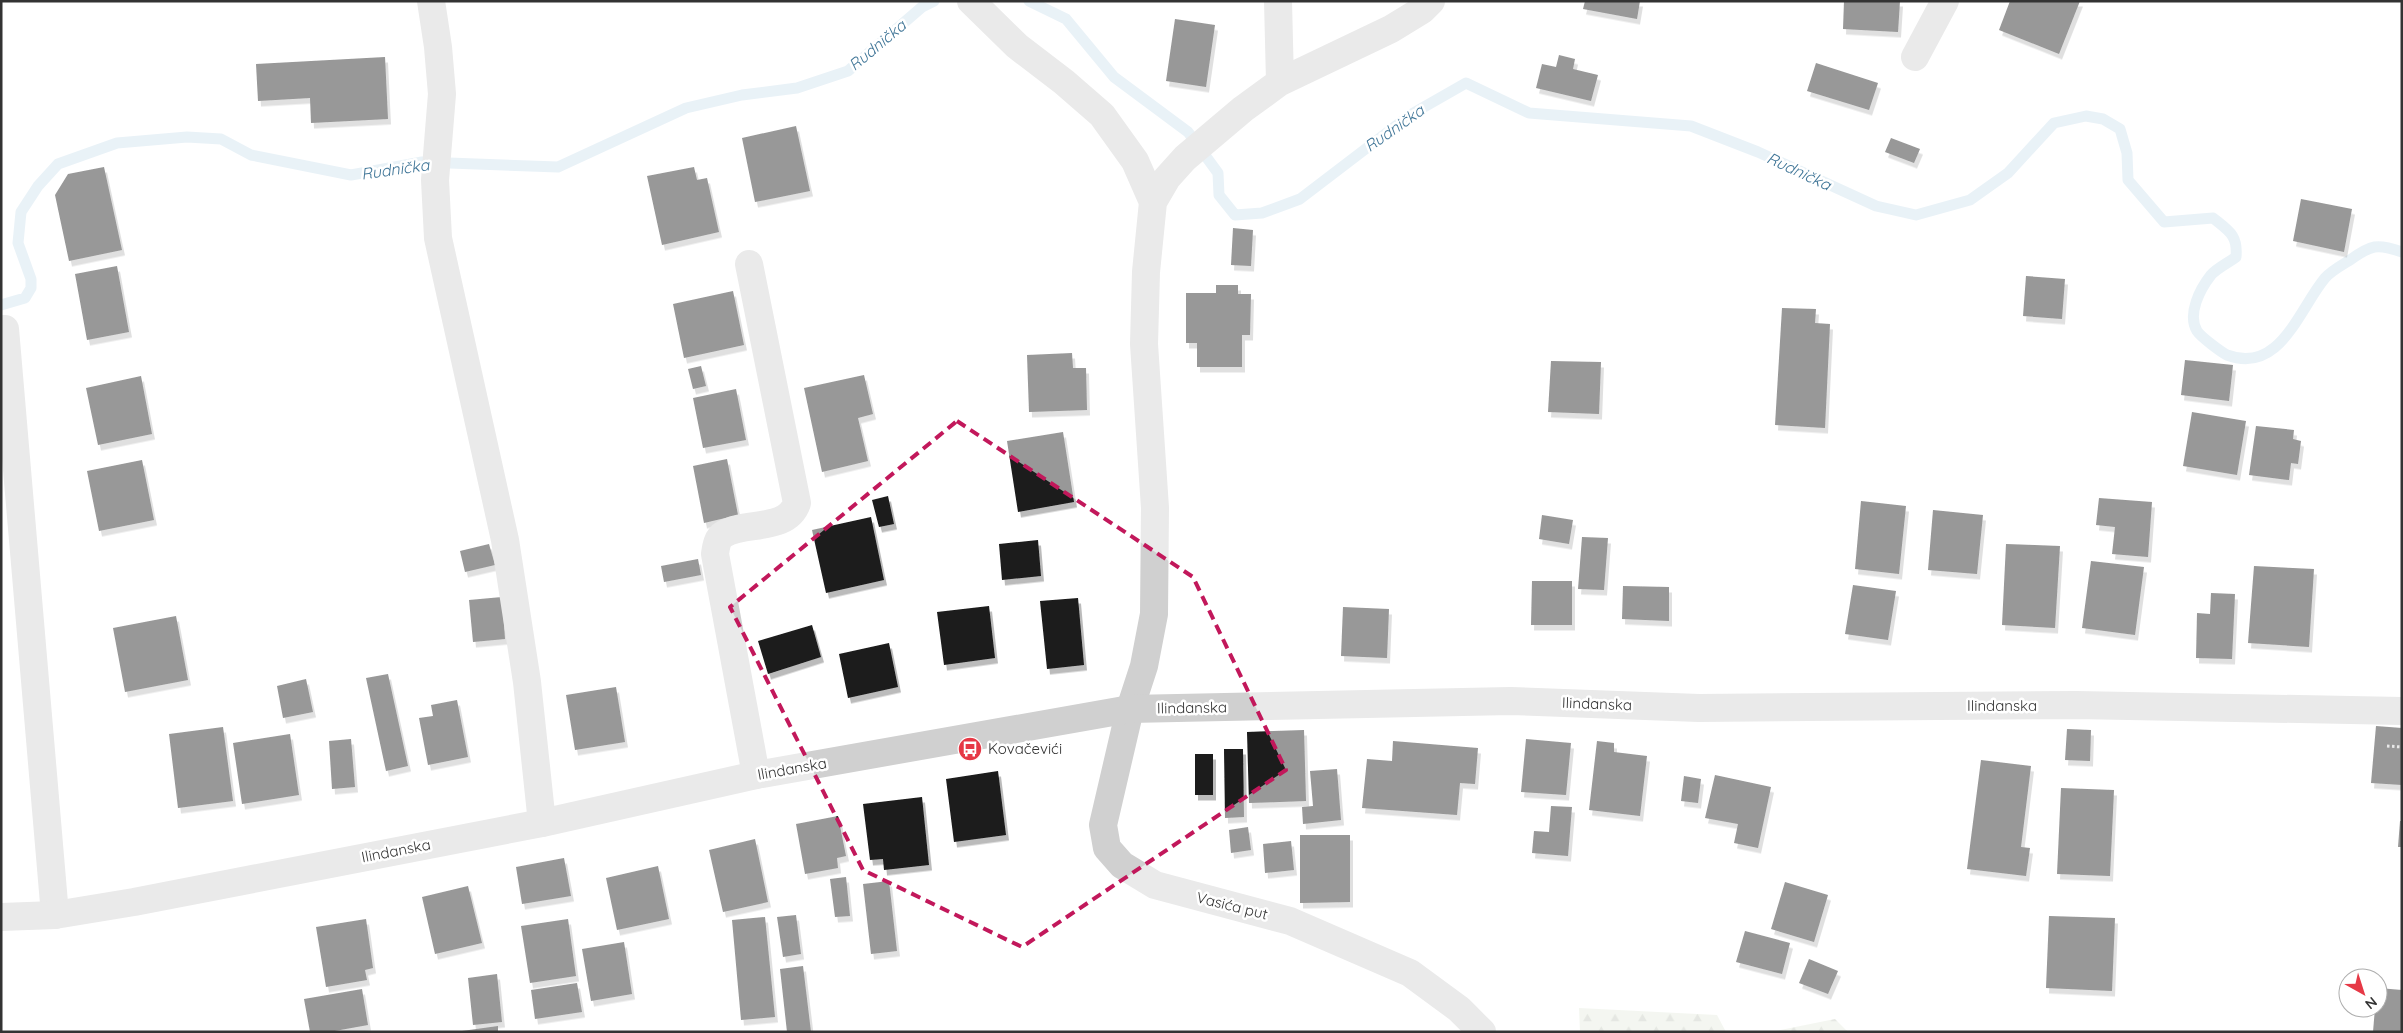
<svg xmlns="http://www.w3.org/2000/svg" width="2403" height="1033" font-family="Quicksand,sans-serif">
  <defs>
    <pattern id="forest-firs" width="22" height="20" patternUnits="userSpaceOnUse" patternTransform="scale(1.25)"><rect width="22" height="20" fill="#e6ecdf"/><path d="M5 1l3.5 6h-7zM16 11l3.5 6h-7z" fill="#c6cbc0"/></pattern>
    <filter id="shadow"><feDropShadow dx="3" dy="5.5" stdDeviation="0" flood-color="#0004"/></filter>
  </defs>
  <rect width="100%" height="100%" fill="#fff"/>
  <path fill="url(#forest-firs)" d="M 1579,1008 L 1717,1015 L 1726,1032 L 1580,1032 Z
    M 1835,1019 L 1848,1032 L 1771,1032 Z"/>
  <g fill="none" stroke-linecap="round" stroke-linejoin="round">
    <path stroke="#cfe2ee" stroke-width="11" d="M 1029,1 L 1066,19 L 1114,77 L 1188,132 L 1218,173 L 1219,195 L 1235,215 L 1262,213 L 1300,199 L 1410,115 L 1466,83 L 1529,113 L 1691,126 L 1758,152 L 1876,206 L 1916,215 L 1970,200 L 2008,173 L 2054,123 L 2086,116 L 2103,119 L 2120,129 L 2127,153 L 2128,180 L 2164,222 L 2213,218 C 2229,231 2238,235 2236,257 C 2228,263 2217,268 2211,275 C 2200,289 2187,314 2197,331 C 2201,337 2221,352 2227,355 C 2280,375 2299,309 2325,278 C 2331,271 2342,265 2350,260 C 2371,245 2377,243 2402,252
      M 1,305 L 25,298 L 31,288 L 31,279 L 18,243 L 21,212 L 38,186 L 58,164 L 117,143 L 187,137 L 221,139 L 251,155 L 351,175 L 422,162 L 558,167 L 686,108 L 742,95 L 797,88 L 848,71 L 922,7 L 934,1"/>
  </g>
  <path fill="#1a1a1a" filter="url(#shadow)" d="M 1585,1 L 1640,1 L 1637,19 L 1583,9 Z
    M 1844,1 L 1900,1 L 1898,32 L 1843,29 Z
    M 2010,1 L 2080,1 L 2059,54 L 1999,30 Z
    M 1175,19 L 1215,25 L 1206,87 L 1166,81 Z
    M 1559,55 L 1575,59 L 1573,69 L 1598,75 L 1591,101 L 1536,88 L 1542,64 L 1556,67 Z
    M 385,57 L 388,119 L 311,123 L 310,98 L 258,101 L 256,64 Z
    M 1816,63 L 1878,83 L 1869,110 L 1807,91 Z
    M 796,126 L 810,191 L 755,202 L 742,138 Z
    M 1891,138 L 1920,149 L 1914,163 L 1885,152 Z
    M 104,167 L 122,250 L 69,261 L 55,195 L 68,174 Z
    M 694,167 L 697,180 L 707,178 L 719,232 L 662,245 L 647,176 Z
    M 2301,199 L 2352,209 L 2344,252 L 2293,241 Z
    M 1233,228 L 1253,230 L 1251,266 L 1231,265 Z
    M 117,266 L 129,332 L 87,340 L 75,274 Z
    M 2026,276 L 2065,279 L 2062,319 L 2023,316 Z
    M 1216,285 L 1238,285 L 1238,294 L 1251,294 L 1250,335 L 1242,335 L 1242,367 L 1197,367 L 1197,343 L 1186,343 L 1186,293 L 1216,293 Z
    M 733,291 L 744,345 L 684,358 L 673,304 Z
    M 1782,308 L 1816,309 L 1815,323 L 1830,324 L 1825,428 L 1775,425 Z
    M 1072,353 L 1073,368 L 1086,368 L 1087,410 L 1029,412 L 1027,355 Z
    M 2185,360 L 2233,365 L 2229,401 L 2181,395 Z
    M 1551,361 L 1601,362 L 1599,414 L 1548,412 Z
    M 701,366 L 706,386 L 693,389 L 688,369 Z
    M 864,375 L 873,414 L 858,418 L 868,461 L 822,472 L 804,388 Z
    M 141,376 L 152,434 L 98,445 L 86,388 Z
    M 736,389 L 746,440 L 703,448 L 693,398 Z
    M 2192,412 L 2246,421 L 2237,475 L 2183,466 Z
    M 2256,426 L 2294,430 L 2293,439 L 2301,441 L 2298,464 L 2291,463 L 2289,480 L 2249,475 Z
    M 1063,432 L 1074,502 L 1018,512 L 1007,441 Z
    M 727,459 L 738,515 L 704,523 L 693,466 Z
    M 142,460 L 154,520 L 99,531 L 87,471 Z
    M 888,496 L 894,524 L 879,527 L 872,500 Z
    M 2099,498 L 2152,502 L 2148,557 L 2112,554 L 2115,527 L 2096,525 Z
    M 1861,501 L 1906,506 L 1899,574 L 1855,569 Z
    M 1933,510 L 1983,515 L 1977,574 L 1928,570 Z
    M 1542,515 L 1573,520 L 1569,544 L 1539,539 Z
    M 871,517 L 884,580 L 826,593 L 812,530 Z
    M 1582,537 L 1608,538 L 1604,590 L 1578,589 Z
    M 1038,540 L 1041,576 L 1002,580 L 999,544 Z
    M 489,544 L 495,565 L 465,572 L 460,551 Z
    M 2006,544 L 2060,546 L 2055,628 L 2002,625 Z
    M 698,559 L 701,575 L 664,582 L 661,566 Z
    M 2091,561 L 2144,567 L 2135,635 L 2082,628 Z
    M 2254,566 L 2314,569 L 2309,647 L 2248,643 Z
    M 1532,581 L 1572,581 L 1572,625 L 1531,625 Z
    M 1853,585 L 1896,591 L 1888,640 L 1845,634 Z
    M 1623,586 L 1669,587 L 1669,621 L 1622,619 Z
    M 2211,593 L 2235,594 L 2232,659 L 2196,658 L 2197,613 L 2210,614 Z
    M 502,597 L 505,639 L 473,642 L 469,600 Z
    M 1078,598 L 1084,665 L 1047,669 L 1040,601 Z
    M 989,606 L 995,658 L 944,665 L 937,612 Z
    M 1343,607 L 1389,609 L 1387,658 L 1341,656 Z
    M 176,616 L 188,680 L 125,692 L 113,628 Z
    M 812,625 L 821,657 L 768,674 L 758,641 Z
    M 889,643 L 898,687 L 848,698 L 839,654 Z
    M 388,674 L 408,766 L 386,771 L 366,678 Z
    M 306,679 L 313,712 L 283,718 L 277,686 Z
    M 616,687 L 625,742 L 575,750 L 566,695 Z
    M 457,700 L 468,757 L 428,765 L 419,718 L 433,716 L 431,705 Z
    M 2376,726 L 2402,728 L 2402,785 L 2371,783 Z
    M 223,727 L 233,801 L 178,808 L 169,734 Z
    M 2067,729 L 2091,730 L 2090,761 L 2065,760 Z
    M 1304,730 L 1306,801 L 1249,803 L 1247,732 Z
    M 290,734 L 299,795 L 242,804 L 233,743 Z
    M 351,739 L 355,787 L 332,789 L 329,741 Z
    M 1526,739 L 1571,743 L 1566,795 L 1521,792 Z
    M 1393,741 L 1478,748 L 1475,784 L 1460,783 L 1457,815 L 1362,808 L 1367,759 L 1392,761 Z
    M 1597,741 L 1614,743 L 1614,752 L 1647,756 L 1640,816 L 1589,810 Z
    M 1224,749 L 1243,749 L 1244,817 L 1225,818 Z
    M 1195,754 L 1213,754 L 1213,795 L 1195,795 Z
    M 1981,760 L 2031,766 L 2021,847 L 2030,848 L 2026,876 L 1967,869 Z
    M 1337,769 L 1341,820 L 1303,824 L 1302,807 L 1313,806 L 1310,771 Z
    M 998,771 L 1006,835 L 954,842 L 946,779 Z
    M 1715,775 L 1771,787 L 1758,848 L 1734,843 L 1738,824 L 1705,818 Z
    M 1684,776 L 1701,779 L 1698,803 L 1681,801 Z
    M 2061,788 L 2114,790 L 2110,876 L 2057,874 Z
    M 922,797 L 929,865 L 884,870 L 883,859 L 870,860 L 863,804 Z
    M 1551,806 L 1572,807 L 1568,856 L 1532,853 L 1534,831 L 1549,832 Z
    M 838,816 L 846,856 L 837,858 L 838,868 L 805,874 L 796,824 Z
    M 2400,821 L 2402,821 L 2402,847 L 2398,847 Z
    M 1248,827 L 1251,850 L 1231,853 L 1229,830 Z
    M 1300,835 L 1350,835 L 1350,902 L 1300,903 Z
    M 755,839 L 768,902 L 723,912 L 709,850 Z
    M 1291,841 L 1294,870 L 1265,873 L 1263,844 Z
    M 564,858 L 571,896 L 522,904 L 516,867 Z
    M 658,866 L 669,919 L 617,930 L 606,878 Z
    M 846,877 L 850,916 L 835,917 L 830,879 Z
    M 889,881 L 897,951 L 871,954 L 863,884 Z
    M 1785,882 L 1828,895 L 1814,942 L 1771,929 Z
    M 468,886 L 482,943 L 435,954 L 422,897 Z
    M 796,915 L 801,954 L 783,957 L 777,917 Z
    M 2049,916 L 2115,918 L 2112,991 L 2046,988 Z
    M 765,917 L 775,1017 L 741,1020 L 732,920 Z
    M 366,919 L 373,968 L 365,970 L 367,980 L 326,987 L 316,927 Z
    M 568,919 L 576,976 L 530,983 L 521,926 Z
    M 1745,931 L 1790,943 L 1782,974 L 1736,962 Z
    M 624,942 L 632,994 L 591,1001 L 582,949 Z
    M 1809,959 L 1838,971 L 1828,994 L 1799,983 Z
    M 803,966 L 811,1032 L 787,1032 L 780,969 Z
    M 497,974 L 502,1022 L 473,1025 L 468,978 Z
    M 577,983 L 582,1012 L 535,1019 L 531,990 Z
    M 2378,988 L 2402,990 L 2402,1032 L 2373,1032 L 2375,1008 L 2378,1008 Z
    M 362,989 L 368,1025 L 329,1032 L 310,1032 L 304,999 Z
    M 498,1026 L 498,1032 L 462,1032 L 462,1031 Z"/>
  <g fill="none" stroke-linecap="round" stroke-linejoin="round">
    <path stroke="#cdcdcd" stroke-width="3" stroke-dasharray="2.5 2.5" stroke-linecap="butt" d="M 2387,746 L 2402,747"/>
    <path stroke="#d0d0d0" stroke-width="28" d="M 431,1 L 438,47 L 442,94 L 435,180 L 438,238 L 505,540 L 527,682 L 542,823
      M 971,1 L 1017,46 L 1064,82 L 1102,115 L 1135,161 L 1153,202 L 1146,272 L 1144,344 L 1155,508 L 1154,614 L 1144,666 L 1130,709 L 1103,825 L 1107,848 L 1122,865 L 1155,885 L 1290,921 L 1410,973 L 1459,1009 L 1482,1032
      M 1278,1 L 1280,82
      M 1915,57 L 1945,1
      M 1153,202 L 1167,178 L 1185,158 L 1243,109 L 1280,82 L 1391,29 L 1422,10 L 1431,1
      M 749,264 L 797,503 C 787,532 745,521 724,534 C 717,538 716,547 715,554 L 756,775
      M 5,329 L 55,915"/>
    <path stroke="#d0d0d0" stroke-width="28" d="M 1,917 L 55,915 L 134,902 L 542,823 L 756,775 L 1130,709 L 1511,701 L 1699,708 L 2076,705 L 2402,711"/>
  </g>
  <path d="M0 0H2403V1033H0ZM 957,421 L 1193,577 L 1286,770 L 1022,947 L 863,870 L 730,607 Z" fill="#fff" fill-opacity=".55" fill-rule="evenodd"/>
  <path fill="none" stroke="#c2185b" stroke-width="4" stroke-dasharray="10 6" stroke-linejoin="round" d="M 957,421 L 1193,577 L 1286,770 L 1022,947 L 863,870 L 730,607 Z"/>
  <defs>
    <g id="bus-disc" transform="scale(1.25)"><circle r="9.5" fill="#e63946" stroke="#fff"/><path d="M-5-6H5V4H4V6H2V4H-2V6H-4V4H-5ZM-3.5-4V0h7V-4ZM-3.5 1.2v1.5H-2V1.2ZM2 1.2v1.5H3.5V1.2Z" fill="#fff"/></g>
  </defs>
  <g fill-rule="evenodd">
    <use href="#bus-disc" x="970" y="749"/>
  </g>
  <g text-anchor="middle" stroke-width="5" stroke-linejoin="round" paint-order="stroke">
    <g font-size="15" fill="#333" stroke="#fff">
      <text transform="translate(1597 704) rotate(2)" y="5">Ilindanska</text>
      <text x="2002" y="711">Ilindanska</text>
      <text transform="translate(1192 708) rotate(-1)" y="5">Ilindanska</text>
      <text transform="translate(792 769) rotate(-10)" y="5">Ilindanska</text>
      <text transform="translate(396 851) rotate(-11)" y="5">Ilindanska</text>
      <text transform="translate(1232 906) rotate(14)" y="5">Vasića put</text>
    </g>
    <g font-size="15" fill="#333" stroke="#fff" text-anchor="start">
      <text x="988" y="754">Kovačevići</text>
    </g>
    <g font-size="16" font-style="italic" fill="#3f7597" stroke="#fff">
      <text transform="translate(877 45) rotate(-40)" y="6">Rudnička</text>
      <text transform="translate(1394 128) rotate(-35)" y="6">Rudnička</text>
      <text transform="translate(395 169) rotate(-8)" y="6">Rudnička</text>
      <text transform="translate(1799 171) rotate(25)" y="6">Rudnička</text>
    </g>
  </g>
  <rect width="2403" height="1033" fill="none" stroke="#333333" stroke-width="5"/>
  <g transform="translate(2363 993) rotate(141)"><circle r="24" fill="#ffffff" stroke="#adadad"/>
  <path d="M0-4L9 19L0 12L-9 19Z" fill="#e63946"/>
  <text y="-8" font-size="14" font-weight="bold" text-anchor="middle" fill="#333333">N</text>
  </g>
</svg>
